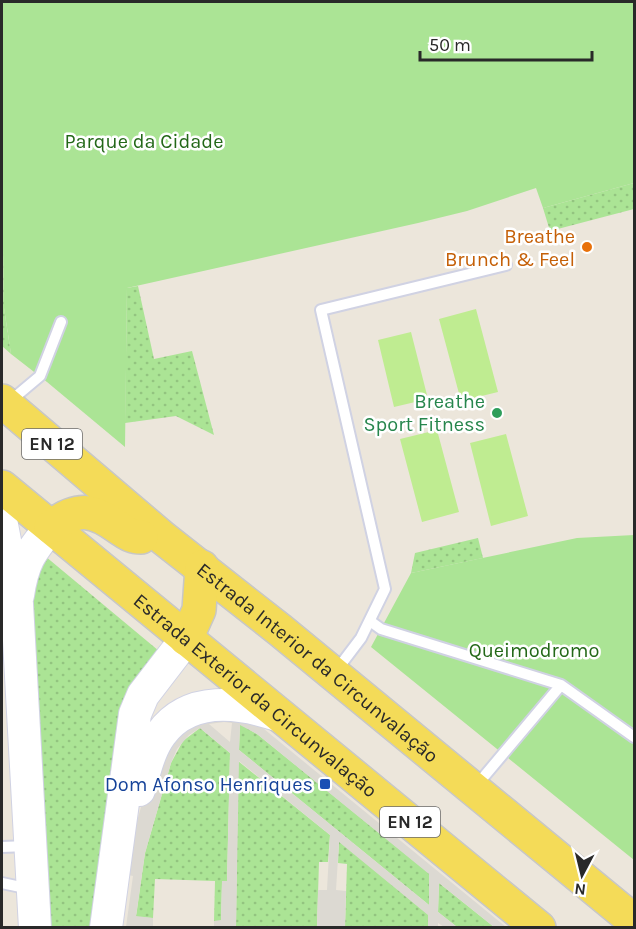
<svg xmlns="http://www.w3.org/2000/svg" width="636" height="929" font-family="Karla,sans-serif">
  <defs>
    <pattern id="garden-dots" width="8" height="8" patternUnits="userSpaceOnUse" patternTransform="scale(1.5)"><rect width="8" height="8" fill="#abe495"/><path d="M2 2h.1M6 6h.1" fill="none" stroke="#93c480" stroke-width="1.8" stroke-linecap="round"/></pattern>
  </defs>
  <rect width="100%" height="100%" fill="#ece6db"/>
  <path fill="#abe495" d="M 2,2 L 634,2 L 634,183 L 543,208 L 536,188 L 467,211 L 418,223 L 127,288 L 125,447 L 47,382 L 11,354 L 4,308 L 2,191 Z
    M 634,535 L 634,860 L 371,647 L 411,573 L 577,538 Z"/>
  <path fill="url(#garden-dots)" d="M 634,183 L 634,209 L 550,231 L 543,208 Z
    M 2,191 L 4,308 L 11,354 L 2,346 Z
    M 138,286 L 154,359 L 192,351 L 214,435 L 176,416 L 125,423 L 127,288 Z
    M 478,538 L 483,558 L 411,573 L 415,553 Z
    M 45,556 L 165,656 L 94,927 L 48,927 L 28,591 Z
    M 240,724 L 257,734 L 430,874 L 429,905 L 239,750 Z
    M 200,728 L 230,753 L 227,882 L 222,882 L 221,921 L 214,921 L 215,881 L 155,879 L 153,918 L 136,917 L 145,853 L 171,763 L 183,741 Z
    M 238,761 L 330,835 L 328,862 L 319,862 L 317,927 L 236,928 Z
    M 339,841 L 429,915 L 428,927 L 345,927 L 347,864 L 338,863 Z
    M 439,883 L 494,927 L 457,927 L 438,912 Z"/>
  <path fill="#bfec91" d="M 476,309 L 498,392 L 461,401 L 439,319 Z
    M 411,332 L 428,399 L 394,407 L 378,340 Z
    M 437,430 L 459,512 L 422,522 L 400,439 Z
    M 506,434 L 528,516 L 491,526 L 470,443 Z"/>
  <path fill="#dcd9d2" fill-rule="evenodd" d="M 189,717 L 253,720 L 506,927 L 494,927 L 439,883 L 438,912 L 457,927 L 444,927 L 438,923 L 438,927 L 428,927 L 428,915 L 339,842 L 336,890 L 346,891 L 345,927 L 317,927 L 318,890 L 327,890 L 330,835 L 239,761 L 236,927 L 214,927 L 214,921 L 221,920 L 222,881 L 227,881 L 230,753 L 200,728 L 189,735 L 177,749 L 171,763 L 145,853 L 136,916 L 153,918 L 153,927 L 126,927 L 133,876 L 124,874 L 129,848 L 150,777 ZM 224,722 L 232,723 L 230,742 L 209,724 ZM 240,725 L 257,734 L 429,874 L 429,905 L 239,750 Z"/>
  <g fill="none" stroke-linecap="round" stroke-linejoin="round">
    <g stroke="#d0d2e3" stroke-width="14">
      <path id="lane" d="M 9,402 L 40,376 L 61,322
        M 370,621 L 381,629 L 561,685 L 634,737
        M 336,671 L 361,638 L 385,589 L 321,310 L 506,265
        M 476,786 L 561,685
        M 2,847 L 27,846
        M 2,883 L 30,889"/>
    </g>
    <g stroke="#d0d2e3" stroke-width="34">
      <path id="secondary" d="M 2,525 L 17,604 L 35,928
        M 18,595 C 23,562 30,552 51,527
        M 139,790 C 145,771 149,750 161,734 C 189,695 240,702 280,716
        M 106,928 L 135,714 L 143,695 L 186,639"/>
    </g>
    <g stroke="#c7c7c7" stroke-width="36">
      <g id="primary">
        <path id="s1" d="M 2,401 L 163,538 L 280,630 L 634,921"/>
        <path id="s2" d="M 2,487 L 539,928"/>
        <path d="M 51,527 C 77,506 93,509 119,528 C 127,533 131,537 141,537"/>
        <path d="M 186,639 L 199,610 L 202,567"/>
      </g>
    </g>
    <use href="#lane" stroke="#fff" stroke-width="10"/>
    <use href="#secondary" stroke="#fff" stroke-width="32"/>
    <use href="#primary" stroke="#f4db58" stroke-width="33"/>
  </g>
  <circle fill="#e8710a" stroke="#fff" stroke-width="2" cx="587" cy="247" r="6"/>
  <circle fill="#2e9e5b" stroke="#fff" stroke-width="2" cx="497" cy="413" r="6"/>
  <rect fill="#1a4fb4" stroke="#fff" stroke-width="2" x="319" y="778" width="12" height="12" rx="3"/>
  <g text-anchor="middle" stroke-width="5" stroke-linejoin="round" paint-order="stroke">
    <g fill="#fff" stroke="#696969" stroke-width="1.5">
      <rect x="22" y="429" width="60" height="30" rx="4.5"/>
      <rect x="380" y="807" width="60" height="30" rx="4.5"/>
    </g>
    <g font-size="18" font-weight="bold" fill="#292929">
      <text x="52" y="450">EN 12</text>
      <text x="410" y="828">EN 12</text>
    </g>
    <g font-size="20" fill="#236818" stroke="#fff">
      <text x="144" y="148">Parque da Cidade</text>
      <text x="534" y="657">Queimodromo</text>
    </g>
    <g font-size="20" fill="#c56008" stroke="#fff" text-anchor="end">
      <text x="575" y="243">Breathe<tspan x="575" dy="23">Brunch &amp; Feel</tspan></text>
    </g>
    <g font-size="20" fill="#27864d" stroke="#fff" text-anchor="end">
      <text x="485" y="408">Breathe<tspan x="485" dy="23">Sport Fitness</tspan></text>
    </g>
    <g font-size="20" fill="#292929" stroke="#fff">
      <text dy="7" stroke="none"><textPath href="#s1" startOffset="410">Estrada Interior da Circunvalação</textPath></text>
      <text dy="7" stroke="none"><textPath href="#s2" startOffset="328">Estrada Exterior da Circunvalação</textPath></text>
    </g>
    <g font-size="20" fill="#164399" stroke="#fff" text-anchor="end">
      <text x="313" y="791">Dom Afonso Henriques</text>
    </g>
  </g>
  <rect width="636" height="929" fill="none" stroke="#292929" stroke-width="6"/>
  <g transform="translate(582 875) rotate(187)" stroke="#ffffff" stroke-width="4.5" paint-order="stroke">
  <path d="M0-4.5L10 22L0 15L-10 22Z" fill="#292929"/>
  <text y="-9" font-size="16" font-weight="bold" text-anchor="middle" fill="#292929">N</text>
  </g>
  <path d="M420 51v9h172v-9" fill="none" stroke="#292929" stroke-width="3"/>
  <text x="429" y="51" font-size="18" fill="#292929" stroke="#ffffff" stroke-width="4.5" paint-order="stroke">50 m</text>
</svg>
